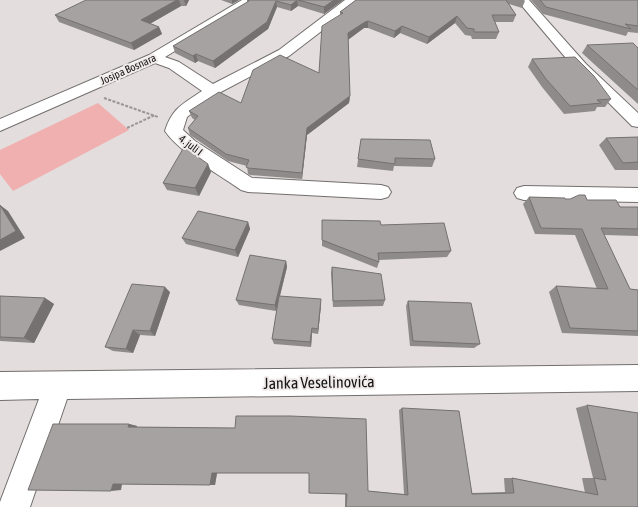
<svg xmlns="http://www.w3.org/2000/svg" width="638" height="507" font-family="'Asap Condensed',sans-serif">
  <rect width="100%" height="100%" fill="#e3dddd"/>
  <path fill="#f1b0b0" d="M 98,103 L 129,130 L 13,191 L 0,174 L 0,150 Z"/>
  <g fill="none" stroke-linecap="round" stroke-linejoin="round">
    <g stroke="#736e6e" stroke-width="2">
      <path id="minor" d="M 242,0 L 256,0 L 254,3 L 165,57 L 179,62 L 213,84 L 279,50 L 345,0 L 362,0 L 289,56 L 217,94 L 187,117 L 183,130 L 195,141 L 252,178 L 381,185 L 388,187 L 391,192 L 388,197 L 381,199 L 248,192 L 241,190 C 220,175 179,152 165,131 C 172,108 183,104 202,91 L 169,68 L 155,63 L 0,131 L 0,119 L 149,55 Z
        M 517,0 L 529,0 L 586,64 L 638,113 L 638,127 L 632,126 L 576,70 Z
        M 524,186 L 638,188 L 638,202 L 524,200 L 517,198 L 514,193 L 517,188 Z
        M 638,365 L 638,391 L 67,399 L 30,507 L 0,507 L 0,502 L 39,399 L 0,400 L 0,372 Z"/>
    </g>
    <path stroke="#9b9696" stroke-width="2" stroke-dasharray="3 1.5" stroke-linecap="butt" d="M 104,98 L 158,117
      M 127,128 L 155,115"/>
    <use href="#minor" fill="#fff" fill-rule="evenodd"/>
  </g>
  <path fill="#908b8b" d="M 143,0 L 189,0 L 186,6 L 181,6 L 150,24 L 159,27 L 162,34 L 134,50 L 59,22 L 55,15 Z
    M 221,0 L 239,0 L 232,4 Z
    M 250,0 L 343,0 L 324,14 L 298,6 L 291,11 L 277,7 L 268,29 L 215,68 L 198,61 L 195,63 L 175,53 L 173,46 L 248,2 L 247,1 Z
    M 356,0 L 524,0 L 525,1 L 522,8 L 509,4 L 516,15 L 513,22 L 494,22 L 499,32 L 496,39 L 472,39 L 471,36 L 465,35 L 455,23 L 427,44 L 400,33 L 394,38 L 368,28 L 364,28 L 348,39 L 350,96 L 349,103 L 307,135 L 302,179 L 250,175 L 248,174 L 247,166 L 228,161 L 190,135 L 188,128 L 195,120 L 192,118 L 189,111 L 241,103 L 319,73 L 340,15 L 340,12 Z
    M 531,0 L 638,0 L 638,33 L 628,32 L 626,36 L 543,14 Z
    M 587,45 L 638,48 L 638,104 L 582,53 Z
    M 532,59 L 611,99 L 605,107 L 597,107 L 595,111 L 564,114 L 542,87 L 528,67 Z
    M 638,137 L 638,170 L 615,170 L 599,145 L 606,138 Z
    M 361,139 L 435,159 L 432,167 L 394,166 L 393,171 L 357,167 Z
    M 208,164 L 211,172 L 199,196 L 167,190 L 163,183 Z
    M 529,197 L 565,199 L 587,200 L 620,207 L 638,207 L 638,236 L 604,235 L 630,289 L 638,290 L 638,336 L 562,333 L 549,292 L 556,286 L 597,289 L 575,235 L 535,234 L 523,204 Z
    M 322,220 L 381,225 L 451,251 L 447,257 L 379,260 L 379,262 L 377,268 L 322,246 Z
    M 248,222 L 250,229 L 238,257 L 186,244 L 182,238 Z
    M 286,261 L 287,267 L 280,296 L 321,305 L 318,334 L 312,333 L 311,347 L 274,344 L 272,339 L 278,303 L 276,311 L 239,305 L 236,300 Z
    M 332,267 L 385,300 L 383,306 L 333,307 L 331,273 Z
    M 170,292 L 155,336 L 140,335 L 133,353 L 113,351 L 105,347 Z
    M 0,296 L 45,298 L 54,304 L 34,343 L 0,341 Z
    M 408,301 L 480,344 L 474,348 L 410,346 L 406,306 Z
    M 587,405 L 638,507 L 345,507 L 345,494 L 309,473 L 217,473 L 215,485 L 122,484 L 121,490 L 129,424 L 137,426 L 137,427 L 235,428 L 368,491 L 404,494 L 399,410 L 402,408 L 472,493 L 505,492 L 504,478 L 512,478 L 585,493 L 582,478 L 593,478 L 576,408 Z"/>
  <path fill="#757171" d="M 177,0 L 179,0 L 181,6 L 144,27 L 141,20 Z
    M 184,0 L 189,0 L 186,6 Z
    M 232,0 L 239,0 L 232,4 Z
    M 297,0 L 298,6 L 291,11 L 291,5 Z
    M 334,0 L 343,0 L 324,14 L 324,7 Z
    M 276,1 L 277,7 L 268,29 L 215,68 L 213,61 Z
    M 457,16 L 455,23 L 427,44 L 429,37 Z
    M 368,21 L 368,28 L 364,28 L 348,40 L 348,33 L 365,22 Z
    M 402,26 L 400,33 L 394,38 L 395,31 Z
    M 159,27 L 162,34 L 134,50 L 131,43 Z
    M 196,54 L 198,61 L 195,63 L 193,56 Z
    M 350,96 L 349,103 L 307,135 L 302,179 L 302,173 L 307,128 Z
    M 208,164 L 211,172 L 199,196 L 195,188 Z
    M 0,205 L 8,211 L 25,238 L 0,251 Z
    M 248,222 L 250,229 L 238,257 L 235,250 Z
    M 286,261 L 287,267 L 276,311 L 275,305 Z
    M 165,287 L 170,292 L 155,336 L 150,331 Z
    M 45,298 L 54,304 L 34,343 L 24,338 Z
    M 321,299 L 321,305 L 318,334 L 318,329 Z
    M 312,328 L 312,333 L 311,347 L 310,342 Z
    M 133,330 L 140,335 L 133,353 L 126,349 Z
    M 129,424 L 137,426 L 136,429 L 128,427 Z
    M 212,473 L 217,473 L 215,485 L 210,485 Z
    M 113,484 L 122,484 L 121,490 L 111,491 Z"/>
  <path fill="#a7a2a2" stroke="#757171" d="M 86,0 L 177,0 L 141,20 L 159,27 L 131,43 L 55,15 Z
    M 250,0 L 297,0 L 291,5 L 276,1 L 267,22 L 213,61 L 196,54 L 193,56 L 173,46 L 249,1 L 247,1 Z
    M 298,0 L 334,0 L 324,7 Z
    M 356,0 L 506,0 L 516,15 L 492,15 L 499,32 L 474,32 L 474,29 L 467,28 L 457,16 L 429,37 L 402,26 L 395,31 L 368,21 L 365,22 L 348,33 L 350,96 L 307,128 L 302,173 L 248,168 L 246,167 L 249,160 L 226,154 L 188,128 L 198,116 L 189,111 L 219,92 L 241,103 L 253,70 L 280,55 L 319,73 L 322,26 L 343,13 L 340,12 Z
    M 540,0 L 638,0 L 638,26 L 625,24 L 631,29 L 546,7 Z
    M 633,43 L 638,48 L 638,90 L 587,45 Z
    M 575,57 L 594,76 L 611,99 L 597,100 L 601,103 L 570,106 L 546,79 L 532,59 Z
    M 638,137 L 638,162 L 623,163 L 606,138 Z
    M 361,139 L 430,140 L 435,159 L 395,158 L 395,164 L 358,159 Z
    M 184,147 L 208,164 L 195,188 L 163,183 Z
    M 579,195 L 585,195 L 587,200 L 616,200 L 620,207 L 638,207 L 638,229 L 601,228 L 630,289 L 638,290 L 638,331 L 570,328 L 556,286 L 608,289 L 582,229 L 541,228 L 529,197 L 565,198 L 565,199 L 570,199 Z
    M 0,205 L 16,231 L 0,240 Z
    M 198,211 L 248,222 L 235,250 L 182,238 Z
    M 322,220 L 380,221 L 381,225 L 444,223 L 451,251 L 378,253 L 379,262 L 322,240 Z
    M 250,255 L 286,261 L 275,305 L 236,300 Z
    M 332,267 L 381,274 L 385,300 L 333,301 Z
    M 132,284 L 165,287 L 150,331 L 133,330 L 126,349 L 105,347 Z
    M 0,296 L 45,298 L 24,338 L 0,337 Z
    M 279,296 L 321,299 L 318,329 L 312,328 L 310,342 L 272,339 Z
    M 408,301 L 471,303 L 480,344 L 413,341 Z
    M 587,405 L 638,413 L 638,507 L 346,507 L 347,494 L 309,493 L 309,473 L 212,473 L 210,485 L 113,484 L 111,491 L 28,490 L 53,424 L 129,424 L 128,427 L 235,428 L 236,416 L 290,416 L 366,419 L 368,491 L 408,495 L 402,408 L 459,411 L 472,494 L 514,493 L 512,478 L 598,495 L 594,478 L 606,480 Z"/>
  <g text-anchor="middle" stroke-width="4" stroke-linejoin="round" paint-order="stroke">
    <g font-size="11" fill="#161414" stroke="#f1ebeb">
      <text transform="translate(128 69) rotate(-24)" y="4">Josipa Bosnara</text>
      <text transform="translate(191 145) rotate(37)" y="4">4. juli I</text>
    </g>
    <g font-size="16" fill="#161414" stroke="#f1ebeb">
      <text transform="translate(319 382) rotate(-1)" y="6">Janka Veselinovića</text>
    </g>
  </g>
</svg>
